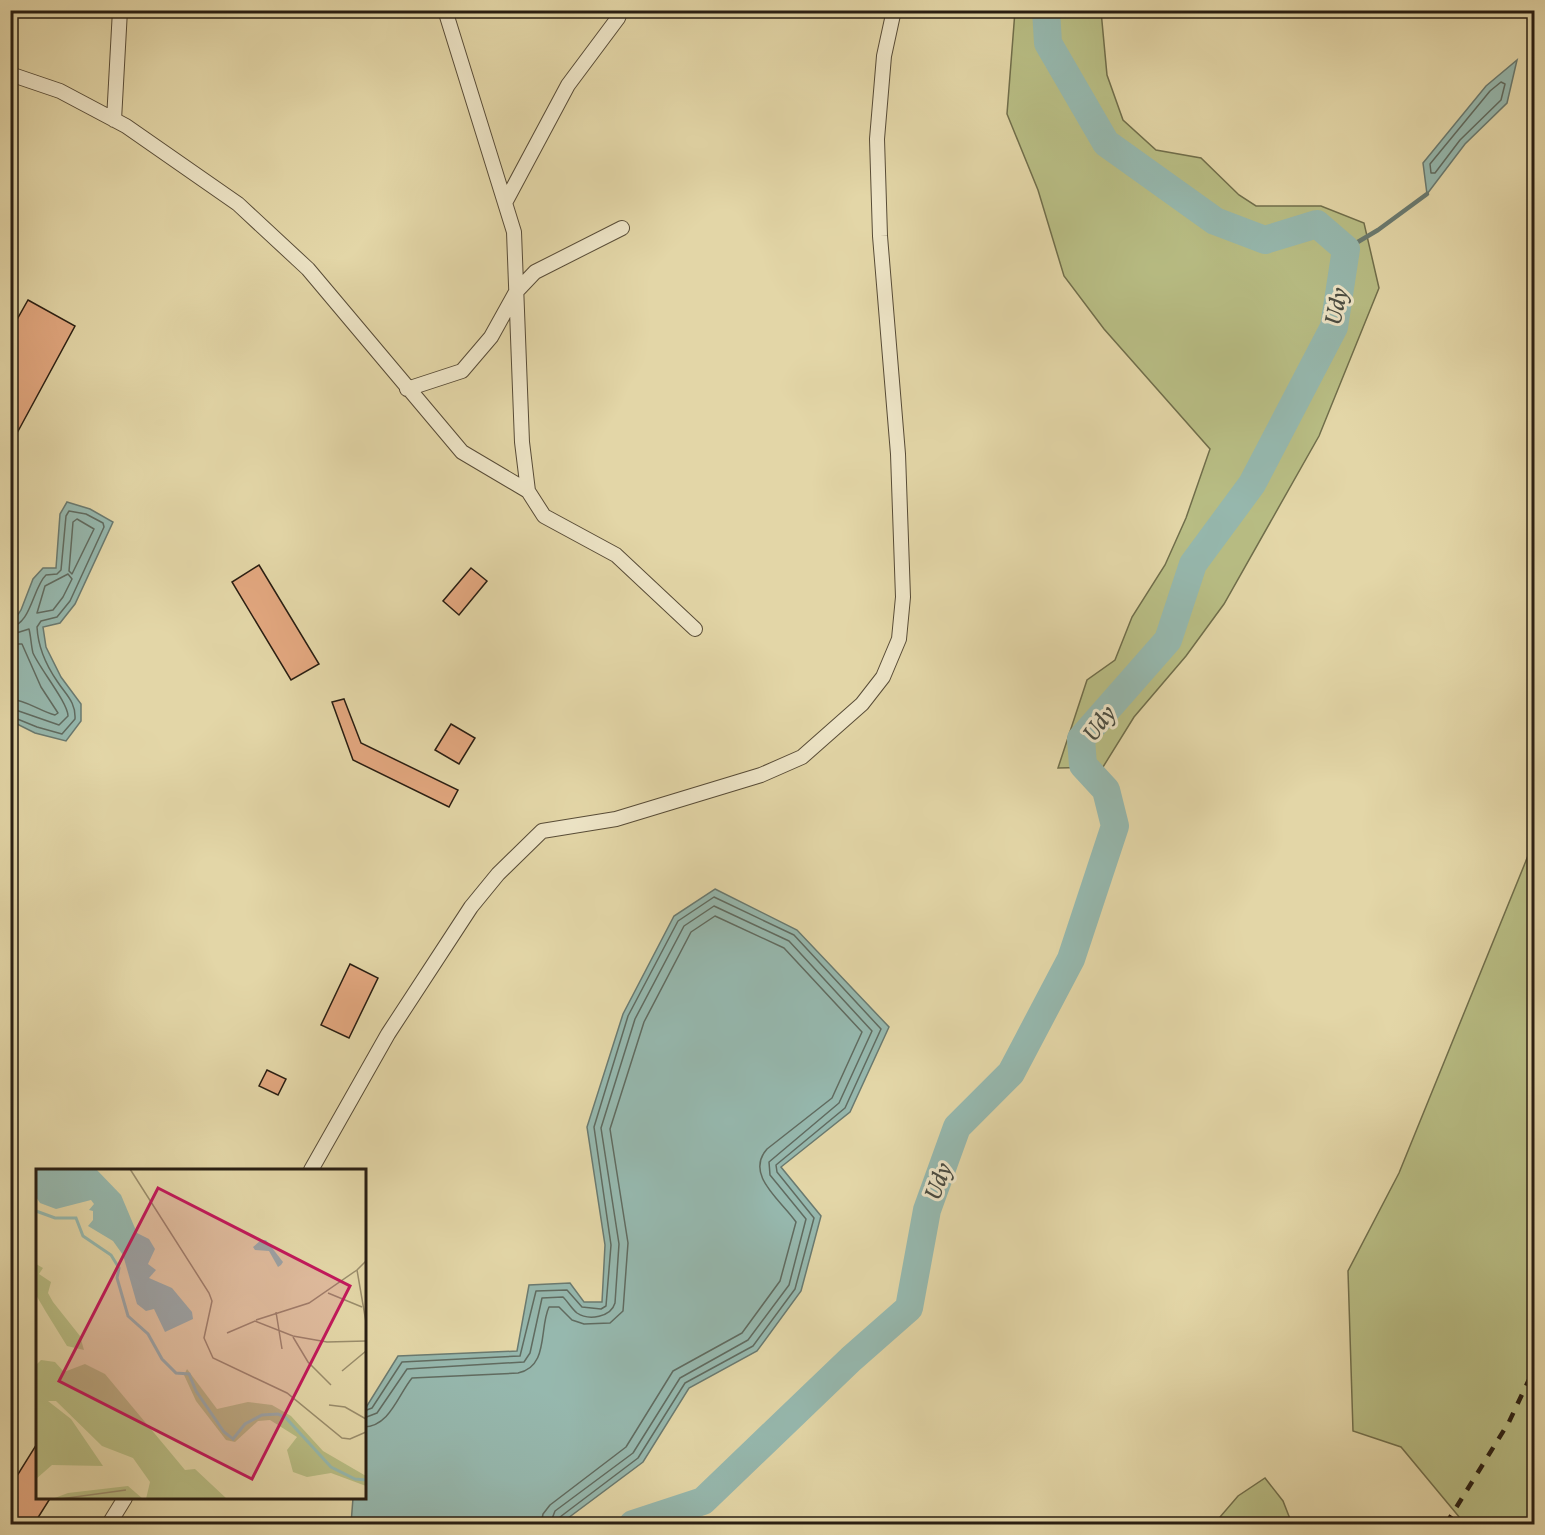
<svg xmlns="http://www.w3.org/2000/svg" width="1545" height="1535" font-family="Vollkorn,serif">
  <rect width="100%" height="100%" fill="#e3d6a7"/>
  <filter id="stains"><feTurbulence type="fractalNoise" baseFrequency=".00333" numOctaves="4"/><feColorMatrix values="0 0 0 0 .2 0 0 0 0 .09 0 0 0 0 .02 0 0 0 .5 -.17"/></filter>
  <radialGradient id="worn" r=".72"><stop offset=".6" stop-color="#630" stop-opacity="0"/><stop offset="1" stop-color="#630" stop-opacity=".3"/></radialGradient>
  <path fill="#b8bd84" stroke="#706e4b" stroke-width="1.5" d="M 1015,11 L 1101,11 L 1107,75 L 1123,120 L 1156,150 L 1201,158 L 1239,195 L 1256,206 L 1321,206 L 1364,223 L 1379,288 L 1319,436 L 1224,604 L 1186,656 L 1134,717 L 1103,767 L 1058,768 L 1087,680 L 1115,660 L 1132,617 L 1165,565 L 1186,518 L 1210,449 L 1104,329 L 1064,276 L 1038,190 L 1007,114 Z
    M 1534,841 L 1534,1524 L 1465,1524 L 1401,1447 L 1353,1431 L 1348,1271 L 1399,1173 Z
    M 1265,1478 L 1283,1501 L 1292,1524 L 1214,1524 L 1238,1496 Z"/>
  <path fill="#96b8ae" stroke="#6a7a70" stroke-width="1.5" d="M 1517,60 L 1507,103 L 1465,144 L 1427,194 L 1423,163 L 1486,86 Z
    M 67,502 L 90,509 L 113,522 L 75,604 L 60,623 L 43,627 L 46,647 L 61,677 L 81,704 L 81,721 L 66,741 L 35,733 L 11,721 L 11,625 L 21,610 L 33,579 L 43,568 L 56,568 L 60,514 Z
    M 715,889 L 797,930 L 889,1027 L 850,1112 L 781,1167 L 821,1216 L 801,1291 L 757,1351 L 689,1388 L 643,1462 L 560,1524 L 351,1524 L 353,1498 L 364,1498 L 365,1409 L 398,1356 L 517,1351 L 529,1285 L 570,1283 L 584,1302 L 602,1302 L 605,1245 L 587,1127 L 623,1014 L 674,916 Z"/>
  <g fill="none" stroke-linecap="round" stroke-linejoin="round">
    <path stroke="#606b60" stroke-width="1.5" d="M 1501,82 L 1505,84 L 1501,100 L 1460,140 L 1435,173 L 1431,173 L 1430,164 L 1490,91 Z
      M 77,519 L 94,529 L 72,574 L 69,571 L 73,522 Z
      M 68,574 L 72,579 L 63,597 L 53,610 L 37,613 L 45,586 Z
      M 10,627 C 31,625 33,587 46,575 L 57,574 L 61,570 L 66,516 L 69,511 L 86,514 L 103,523 L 104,527 L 70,601 L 57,617 L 41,621 L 37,627 C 38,646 46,665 57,681 C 66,695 76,702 75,719 L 62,734 L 37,727 L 10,716
      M 10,635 L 29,629 C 31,637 31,645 33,653 C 40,669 68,703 68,716 L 59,725 L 10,708
      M 10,644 L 22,644 L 41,687 L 58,713 L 55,715 C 40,711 26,700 10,699
      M 364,1411 L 372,1408 L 402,1362 L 520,1356 L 536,1291 L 567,1290 L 582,1307 L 601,1309 L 606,1306 L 611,1245 L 594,1127 L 628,1016 L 678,921 L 714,897 L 794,935 L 881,1029 L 845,1108 L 776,1165 L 777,1172 L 814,1218 L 795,1289 L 753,1346 L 685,1383 L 638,1458 L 560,1517 L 558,1524
      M 364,1418 L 377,1413 L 407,1369 L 524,1362 L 530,1353 L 542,1298 L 563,1297 C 568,1302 572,1309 577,1313 C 589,1321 611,1317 615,1303 L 619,1244 L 601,1128 L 635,1019 L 684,926 L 714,906 L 789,941 L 872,1031 L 839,1103 L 769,1162 L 770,1175 L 806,1219 L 789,1285 L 748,1340 L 680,1378 L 633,1453 L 555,1511 L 550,1524
      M 364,1427 C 390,1426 398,1395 412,1378 L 518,1373 C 549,1367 539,1328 549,1307 L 559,1307 L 572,1320 L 584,1324 L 610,1323 L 623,1311 L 628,1243 L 610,1129 L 644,1022 L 691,932 L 715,916 L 784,948 L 862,1032 L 832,1098 L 767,1149 C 744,1175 782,1201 796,1222 L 780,1281 L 742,1333 L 673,1371 L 626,1447 L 550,1505 L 543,1514 L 541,1524"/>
    <path stroke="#6a7a70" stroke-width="4.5" d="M 1346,249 L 1378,230 L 1427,194"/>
    <path stroke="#96b8ae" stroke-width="28" d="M 633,1524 L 703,1501 L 851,1359 L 909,1308 L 927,1210 L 957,1127 L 1011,1073 L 1071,959 L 1115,826 L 1106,790 L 1083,765 L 1081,739 L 1168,640 L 1193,564 L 1252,484 L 1334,327 L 1346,249 L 1317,224 L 1265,240 L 1215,221 L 1106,143 L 1048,43 L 1046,10"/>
  </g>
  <path fill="#e2a77f" stroke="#291e12" stroke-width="1.5" d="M 28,300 L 75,326 L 10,446 L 10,332 Z
    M 259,565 L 319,664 L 291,680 L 232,582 Z
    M 471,568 L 487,581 L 459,615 L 443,601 Z
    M 344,699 L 361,743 L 458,790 L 449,807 L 353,760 L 332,702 Z
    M 451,724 L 475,738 L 459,764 L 435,750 Z
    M 350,964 L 378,978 L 349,1038 L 321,1025 Z
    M 267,1070 L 286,1079 L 278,1095 L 259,1086 Z
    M 38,1442 L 38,1497 L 51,1497 L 34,1524 L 10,1524 L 10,1487 Z"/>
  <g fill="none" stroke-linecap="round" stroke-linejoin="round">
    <g stroke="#584c37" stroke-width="16">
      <path id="street" d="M 445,10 L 514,232 L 522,442 L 528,491 L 544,516 L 616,555 L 695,629
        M 10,74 L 60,91 L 126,126 L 238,204 L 308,269 L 462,452 L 528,491
        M 114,120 L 120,10
        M 506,201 L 568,85 L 618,18 L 621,10
        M 407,389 L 462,371 L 491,337 L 516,292 L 535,272 L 622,228
        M 311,1170 L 388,1034 L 471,907 L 498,874 L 542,831 L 616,819 L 761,775 L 802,757 L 862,704 L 883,677 L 899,639 L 903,597 L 898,454 L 880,236 L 877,139 L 884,56 L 894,10
        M 109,1524 L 125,1498"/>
    </g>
    <use href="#street" stroke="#ede4c6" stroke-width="14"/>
    <path stroke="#291e12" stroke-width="4.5" stroke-dasharray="10 10" stroke-linecap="butt" d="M 1446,1524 L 1509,1422 L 1534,1369"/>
  </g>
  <g text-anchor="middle" stroke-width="6" stroke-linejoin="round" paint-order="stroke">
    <g font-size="24" font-style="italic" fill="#4a4c41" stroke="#ede4c6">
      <text transform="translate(1336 306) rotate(-79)" y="8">Udy</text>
      <text transform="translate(1099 723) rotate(-54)" y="8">Udy</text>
      <text transform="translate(938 1181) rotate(-70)" y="8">Udy</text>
    </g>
  </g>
  <g transform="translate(36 1169)">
    <rect width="330" height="330" fill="#e3d6a7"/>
    <path d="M 0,95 L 7,99 L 3,105 L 15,113 L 12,124 L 17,133 L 44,167 L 48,181 L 31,177 L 10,143 L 0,126 ZM 5,191 L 19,193 L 28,203 L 49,195 L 69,205 L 149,301 L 159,300 L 191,330 L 110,330 L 114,313 L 97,289 L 66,277 L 20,232 L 12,232 L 35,250 L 67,297 L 16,296 L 0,310 L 0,196 ZM 151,200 L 181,240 L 212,233 L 236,236 L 255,247 L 287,282 L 330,307 L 330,317 L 295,304 L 271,308 L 257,303 L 251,281 L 261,268 L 234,251 L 222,252 L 199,273 L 190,271 L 160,232 L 148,206 ZM 92,317 L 107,330 L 16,330 L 32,324 Z" fill="#b8bd84"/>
    <path d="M 0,0 L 60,0 L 85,26 L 101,64 L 113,70 L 119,80 L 112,95 L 120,101 L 113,109 L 136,119 L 156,143 L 157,150 L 129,163 L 118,140 L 110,142 L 101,135 L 87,86 L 77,72 L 52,57 L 57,51 L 57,42 L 53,41 L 58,35 L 55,31 L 20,40 L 4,34 L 0,28 ZM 225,71 L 230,71 L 247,93 L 245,96 L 242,98 L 233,82 L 219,81 L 217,78 Z" fill="#96b8ae"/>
    <path fill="none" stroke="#96b8ae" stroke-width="3" d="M 0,42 L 19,49 L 40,49 L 47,67 L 75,86 L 83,99 L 81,109 L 92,147 L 112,165 L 126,190 L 140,204 L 153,205 L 160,222 L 188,263 L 197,270 L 209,255 L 226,246 L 242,245 L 250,249 L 295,298 L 319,310 L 330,311"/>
    <path fill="none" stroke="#998c6b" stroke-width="1.5" d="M 94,0 L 173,124 L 176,132 L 168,169 L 177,189 L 251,224 L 306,269 L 314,270 L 330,263M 330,92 L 321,101 L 330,153M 292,124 L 326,138M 240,143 L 246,180M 220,151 L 273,134 L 321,101M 191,164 L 219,152 L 257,167 L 291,173 L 330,172M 257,168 L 272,193 L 295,216M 306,202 L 330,182M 293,236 L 309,238 L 330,250M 24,330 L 90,321"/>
    <path fill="#c2185b" fill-opacity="0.15" stroke="#c2185b" stroke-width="3" d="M 122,19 L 314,117 L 216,310 L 23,212 Z"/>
    <rect width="330" height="330" fill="none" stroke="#291e12" stroke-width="3"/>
  </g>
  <rect width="1545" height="1535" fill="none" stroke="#e3d6a7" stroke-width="36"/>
  <rect x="12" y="12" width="1521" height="1511" fill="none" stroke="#291e12" stroke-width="3"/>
  <rect x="18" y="18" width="1509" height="1499" fill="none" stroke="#291e12" stroke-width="1.5"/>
  <rect width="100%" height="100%" filter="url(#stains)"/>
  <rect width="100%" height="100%" fill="url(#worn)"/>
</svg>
